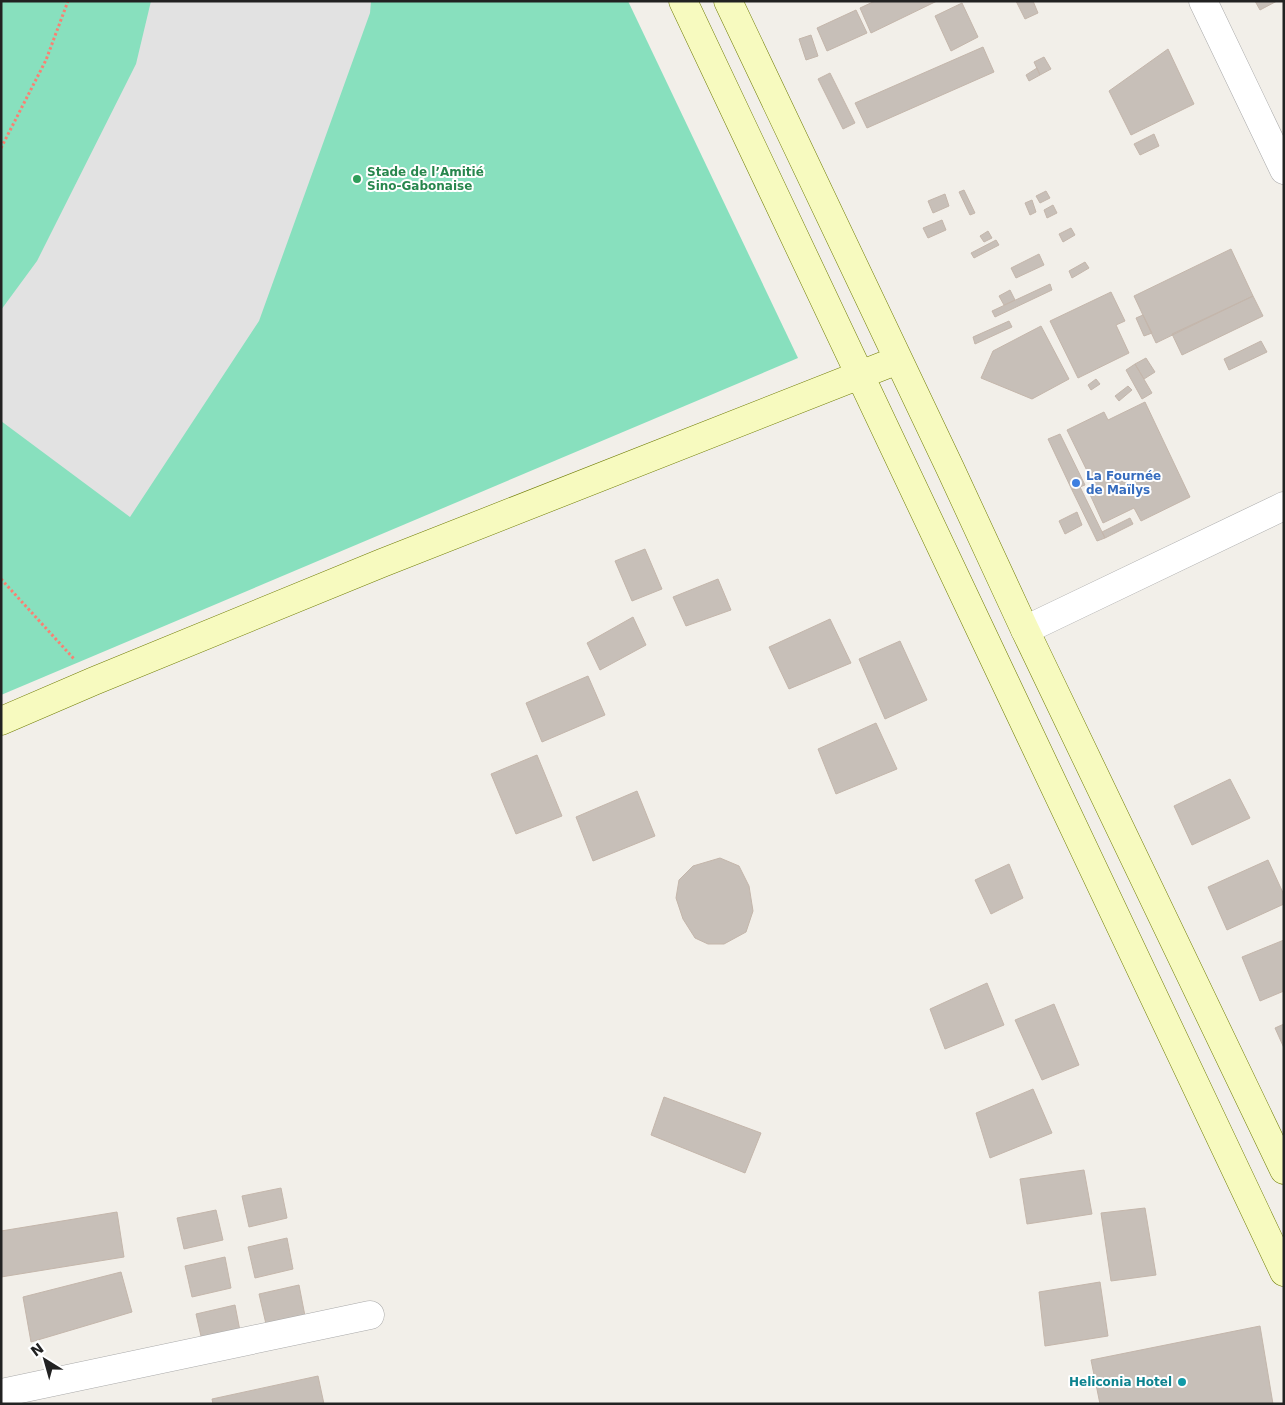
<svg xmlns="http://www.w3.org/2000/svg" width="1285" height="1405" font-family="'DejaVu Sans',sans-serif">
  <rect width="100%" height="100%" fill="#f2efe9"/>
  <path fill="#88e0be" d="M 1,1 L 628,1 L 798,358 L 1,695 Z"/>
  <path fill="#e2e2e2" d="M 151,1 L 371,1 L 370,13 L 259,321 L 130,517 L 1,421 L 1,310 L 37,261 L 136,64 Z"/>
  <path fill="#c7bfb8" stroke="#c4b6ab" d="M 875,1 L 937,1 L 871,33 L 860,8 Z
    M 1016,1 L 1033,1 L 1038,13 L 1025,19 Z
    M 1255,1 L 1277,1 L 1260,10 Z
    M 962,3 L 978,37 L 951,51 L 935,16 Z
    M 856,10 L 867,33 L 827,51 L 817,28 Z
    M 811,35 L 818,56 L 806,60 L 799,39 Z
    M 983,47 L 994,72 L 867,128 L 855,103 Z
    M 1168,49 L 1194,104 L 1131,135 L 1109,91 Z
    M 1044,57 L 1051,69 L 1040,75 L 1034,62 Z
    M 1037,68 L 1040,75 L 1029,81 L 1026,75 Z
    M 830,73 L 855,123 L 843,129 L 818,79 Z
    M 1154,134 L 1159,146 L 1140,155 L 1134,144 Z
    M 964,190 L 975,213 L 970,215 L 959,192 Z
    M 1046,191 L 1050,198 L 1040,203 L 1036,196 Z
    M 945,194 L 949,206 L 933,213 L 928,201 Z
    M 1032,200 L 1036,212 L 1030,215 L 1025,203 Z
    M 1053,205 L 1057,213 L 1047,218 L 1044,210 Z
    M 942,220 L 946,230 L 928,238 L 923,228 Z
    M 1071,228 L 1075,235 L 1063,242 L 1059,234 Z
    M 988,231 L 992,238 L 984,242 L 980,236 Z
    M 996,240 L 999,245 L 974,258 L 971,253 Z
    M 1231,249 L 1253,296 L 1156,343 L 1134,296 Z
    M 1039,254 L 1044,265 L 1016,278 L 1011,268 Z
    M 1085,262 L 1089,268 L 1072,278 L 1069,271 Z
    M 1050,284 L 1052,290 L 995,317 L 992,311 Z
    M 1010,290 L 1015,300 L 1004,305 L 999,296 Z
    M 1111,292 L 1125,321 L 1116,325 L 1129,353 L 1078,378 L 1050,321 Z
    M 1253,296 L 1263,316 L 1182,355 L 1172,334 Z
    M 1143,315 L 1152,333 L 1144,336 L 1136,318 Z
    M 1009,321 L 1012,327 L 975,344 L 973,337 Z
    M 1041,326 L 1069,379 L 1032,399 L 981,378 L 993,351 Z
    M 1261,341 L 1267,352 L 1229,370 L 1224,359 Z
    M 1146,358 L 1155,372 L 1144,379 L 1135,364 Z
    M 1135,364 L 1152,393 L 1142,399 L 1126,370 Z
    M 1096,379 L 1100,384 L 1091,390 L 1088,385 Z
    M 1128,386 L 1132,390 L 1119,401 L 1115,396 Z
    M 1145,402 L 1190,497 L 1141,521 L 1134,508 L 1103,523 L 1087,488 L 1094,485 L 1067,430 L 1104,412 L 1108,420 Z
    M 1060,434 L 1085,485 L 1072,490 L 1048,439 Z
    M 1080,487 L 1105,538 L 1097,541 L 1072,490 Z
    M 1077,512 L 1082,525 L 1065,534 L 1059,521 Z
    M 1130,518 L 1133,524 L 1105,538 L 1102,532 Z
    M 645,549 L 662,589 L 632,601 L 615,561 Z
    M 718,579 L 731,610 L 686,626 L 673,597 Z
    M 633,617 L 646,645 L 600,670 L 587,643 Z
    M 830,619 L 851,663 L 789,689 L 769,647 Z
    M 900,641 L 927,700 L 885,719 L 859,659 Z
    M 588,676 L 605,715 L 542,742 L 526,703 Z
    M 876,723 L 897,769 L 836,794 L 818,749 Z
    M 537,755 L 562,816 L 516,834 L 491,774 Z
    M 1230,779 L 1250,818 L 1192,845 L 1174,806 Z
    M 637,791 L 655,836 L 593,861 L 576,817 Z
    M 720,858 L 739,866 L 749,886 L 753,911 L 746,932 L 724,944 L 708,944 L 695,938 L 683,919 L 676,898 L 679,880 L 693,866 Z
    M 1268,860 L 1284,895 L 1284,904 L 1227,930 L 1208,887 Z
    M 1009,864 L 1023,898 L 991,914 L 975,880 Z
    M 1284,940 L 1284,991 L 1260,1001 L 1242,957 Z
    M 987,983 L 1004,1025 L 945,1049 L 930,1009 Z
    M 1054,1004 L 1079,1065 L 1042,1080 L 1015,1020 Z
    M 1284,1024 L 1284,1048 L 1275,1028 Z
    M 1033,1089 L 1052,1133 L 990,1158 L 976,1113 Z
    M 664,1097 L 761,1133 L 745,1173 L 651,1135 Z
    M 1084,1170 L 1092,1214 L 1027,1224 L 1020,1179 Z
    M 281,1188 L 287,1218 L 249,1227 L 242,1196 Z
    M 1145,1208 L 1156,1275 L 1111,1281 L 1101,1213 Z
    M 216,1210 L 223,1240 L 184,1249 L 177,1218 Z
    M 117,1212 L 124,1257 L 1,1277 L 1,1231 Z
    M 287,1238 L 293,1269 L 255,1278 L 248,1247 Z
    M 225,1257 L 231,1288 L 192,1297 L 185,1266 Z
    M 121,1272 L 132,1312 L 31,1342 L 23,1297 Z
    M 1100,1282 L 1108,1336 L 1045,1346 L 1039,1292 Z
    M 299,1285 L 305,1316 L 266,1324 L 259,1294 Z
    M 235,1305 L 241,1336 L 203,1345 L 196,1314 Z
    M 1260,1326 L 1273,1404 L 1100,1404 L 1091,1360 Z
    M 318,1376 L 324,1404 L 213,1404 L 212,1399 Z"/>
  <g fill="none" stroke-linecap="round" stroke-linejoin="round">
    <g stroke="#a9a9a9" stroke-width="29">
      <path id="street" d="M 1203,1 L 1284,170
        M 1025,630 L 1284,506
        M 1,1393 L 370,1315"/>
    </g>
    <g stroke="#707d05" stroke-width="29">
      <path id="secondary" d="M 683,1 L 1284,1272
        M 728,1 L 950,468 L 1025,630 L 1284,1170
        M 1,721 L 94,681 L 382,563 L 898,360"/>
    </g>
    <path stroke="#fa8072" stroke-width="3" stroke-dasharray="2.5 2.5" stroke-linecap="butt" d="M 1,148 L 46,60 L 68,1
      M 1,579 L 75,660"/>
    <use href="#street" stroke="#fff" stroke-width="28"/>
    <use href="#secondary" stroke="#f7fabf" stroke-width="28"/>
  </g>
  <circle fill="#2e9e5b" stroke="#fff" stroke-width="2" cx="357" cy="179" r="5"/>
  <circle fill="#3f7fe0" stroke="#fff" stroke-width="2" cx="1076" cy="483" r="5"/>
  <circle fill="#0f9aa8" stroke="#fff" stroke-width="2" cx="1182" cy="1382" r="5"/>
  <g text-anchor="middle" stroke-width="4" stroke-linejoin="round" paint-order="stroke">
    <g font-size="12" font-weight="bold" fill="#27864d" stroke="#fff" text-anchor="start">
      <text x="367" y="176">Stade de l’Amitié<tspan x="367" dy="14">Sino-Gabonaise</tspan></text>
    </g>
    <g font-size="12" font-weight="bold" fill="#366cbe" stroke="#fff" text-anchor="start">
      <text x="1086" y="480">La Fournée<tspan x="1086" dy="14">de Maïlys</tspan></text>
    </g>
    <g font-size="12" font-weight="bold" fill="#0d838f" stroke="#fff" text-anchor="end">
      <text x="1172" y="1386">Heliconia Hotel</text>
    </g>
  </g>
  <rect width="1285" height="1405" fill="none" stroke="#222222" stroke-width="5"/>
  <g transform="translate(45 1360) rotate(323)" stroke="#ffffff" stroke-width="4" paint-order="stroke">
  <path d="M0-4L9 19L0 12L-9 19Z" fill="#222222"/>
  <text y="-8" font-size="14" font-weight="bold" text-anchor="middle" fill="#222222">N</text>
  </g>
</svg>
